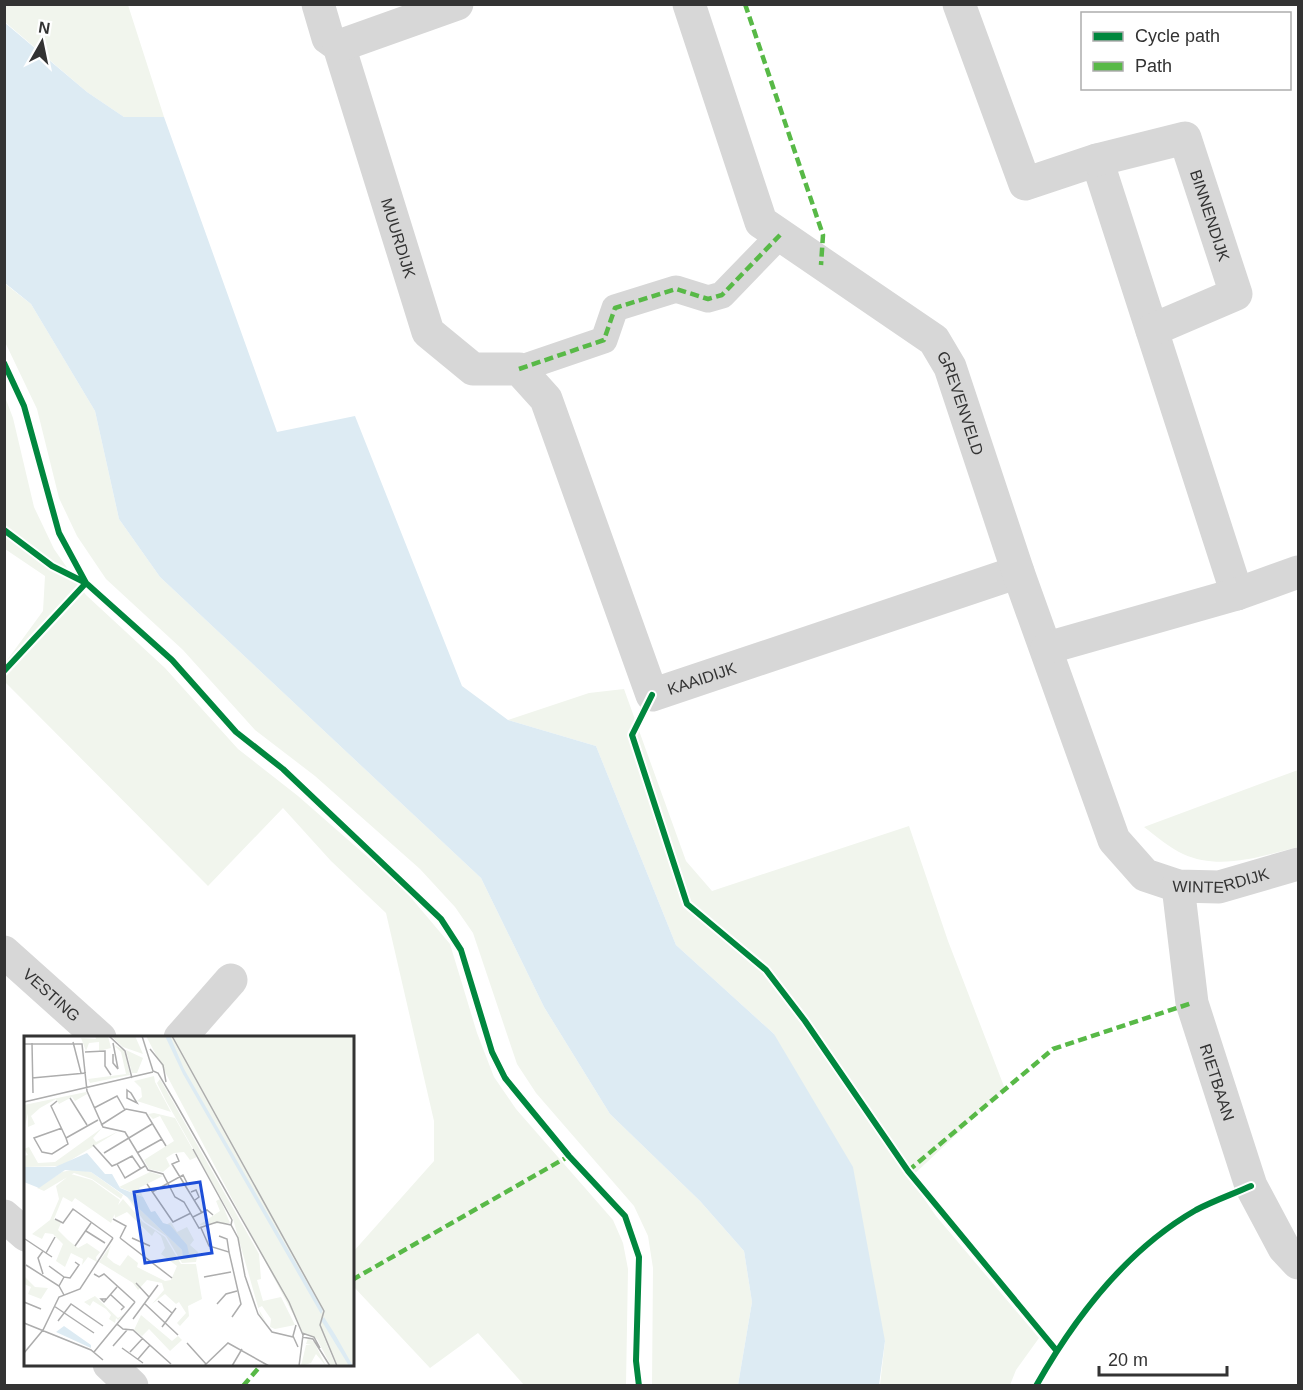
<svg xmlns="http://www.w3.org/2000/svg" width="1303" height="1390" font-family="Helvetica,sans-serif">
  <rect width="100%" height="100%" fill="#fff"/>
  <path fill="#f1f5ed" d="M 5,5 L 128,5 L 164,117 L 124,117 L 87,92 L 5,22 Z
    M 4,283 L 31,304 L 95,411 L 119,519 L 160,577 L 481,878 L 544,1007 L 610,1114 L 700,1201 L 744,1251 L 752,1302 L 738,1385 L 652,1385 L 653,1268 L 648,1236 L 634,1206 L 536,1093 L 517,1064 L 473,933 L 455,907 L 420,869 L 315,776 L 255,730 L 183,650 L 106,579 L 77,536 L 59,498 L 37,409 L 5,342 Z
    M 5,397 L 13,418 L 34,507 L 54,549 L 86,595 L 165,668 L 238,749 L 298,796 L 402,887 L 450,944 L 477,1033 L 494,1077 L 516,1109 L 613,1220 L 623,1243 L 628,1269 L 626,1385 L 524,1385 L 478,1333 L 430,1368 L 353,1286 L 353,1252 L 434,1161 L 434,1121 L 386,913 L 331,861 L 283,808 L 208,886 L 5,682 L 5,663 L 43,611 L 45,576 L 5,549 Z
    M 624,689 L 686,861 L 712,891 L 909,826 L 948,941 L 1005,1089 L 910,1178 L 936,1216 L 1039,1338 L 1016,1370 L 1010,1385 L 880,1385 L 885,1341 L 774,1034 L 676,945 L 596,746 L 508,720 L 589,693 Z
    M 1298,770 L 1298,847 C 1262,856 1220,871 1183,854 C 1170,848 1156,836 1144,827 Z"/>
  <path fill="#ddebf3" d="M 4,22 L 87,92 L 124,117 L 164,117 L 277,432 L 355,416 L 462,686 L 508,720 L 596,746 L 676,945 L 774,1034 L 853,1167 L 885,1341 L 879,1385 L 738,1385 L 752,1302 L 744,1251 L 700,1201 L 610,1114 L 544,1007 L 481,878 L 160,577 L 119,519 L 95,411 L 31,304 L 5,283 Z"/>
  <g fill="none" stroke-linecap="round" stroke-linejoin="round">
    <path stroke="#d7d7d7" stroke-width="27" d="M 519,369 L 604,340 L 615,308 L 676,289 L 708,299 L 722,295 L 780,235"/>
    <g stroke="#d7d7d7" stroke-width="33">
      <path id="s1" d="M 318,4 L 328,38 L 339,46 L 428,332 L 473,369 L 519,369 L 546,399 L 652,695 L 1018,572"/>
      <path id="s2" d="M 689,4 L 761,222 L 934,340 L 950,367 L 1018,572 L 1114,840 L 1145,875 L 1178,886 L 1219,887 L 1298,864"/>
      <path d="M 959,4 L 1025,184 L 1097,160 L 1237,594"/>
      <path d="M 339,46 L 457,4"/>
      <path id="s3" d="M 1097,160 L 1185,138 L 1236,294 L 1152,330"/>
      <path d="M 1047,648 L 1237,594 L 1298,572"/>
      <path id="s4" d="M 1178,886 L 1192,1003 L 1251,1186 L 1284,1248 L 1298,1263"/>
      <path id="s5" d="M 4,952 L 100,1038"/>
      <path d="M 180,1038 L 231,980"/>
      <path d="M 4,1216 L 26,1235"/>
      <path d="M 109,1364 L 132,1386"/>
    </g>
    <path stroke="#58b947" stroke-width="4.5" stroke-dasharray="9 4.5" stroke-linecap="butt" d="M 745,4 L 823,235 L 821,265
      M 519,369 L 604,340 L 615,308 L 676,289 L 708,299 L 722,295 L 780,235
      M 908,1171 L 1053,1049 L 1192,1003
      M 352,1280 L 569,1156
      M 243,1386 L 262,1364"/>
    <g stroke="#fff" stroke-width="10">
      <path id="cycleway" d="M 4,363 L 24,406 L 59,533 L 86,583 L 172,660 L 236,732 L 283,769 L 441,919 L 461,950 L 492,1052 L 505,1078 L 569,1156 L 625,1216 L 639,1257 L 636,1361 L 639,1386
        M 4,530 L 52,566 L 86,583 L 4,671
        M 652,695 L 632,735 L 687,904 L 766,970 L 805,1021 L 908,1171 L 1056,1350
        M 1036,1386 C 1075,1317 1126,1250 1196,1210 C 1213,1201 1233,1194 1251,1186"/>
    </g>
    <use href="#cycleway" stroke="#00873e" stroke-width="6"/>
  </g>
  <g text-anchor="middle" stroke-width="6" stroke-linejoin="round" paint-order="stroke">
    <g font-size="16" fill="#333" stroke="#fff">
      <text dy="6" stroke="none"><textPath href="#s3" startOffset="172">BINNENDIJK</textPath></text>
      <text dy="6" stroke="none"><textPath href="#s1" startOffset="250">MUURDIJK</textPath></text>
      <text dy="6" stroke="none"><textPath href="#s2" startOffset="508">GREVENVELD</textPath></text>
      <text dy="6" stroke="none"><textPath href="#s1" startOffset="860">KAAIDIJK</textPath></text>
      <text dy="6" stroke="none"><textPath href="#s2" startOffset="1096">WINTERDIJK</textPath></text>
      <text dy="6" stroke="none"><textPath href="#s5" startOffset="64">VESTING</textPath></text>
      <text dy="6" stroke="none"><textPath href="#s4" startOffset="201">RIETBAAN</textPath></text>
    </g>
  </g>
  <g transform="translate(24 1036)">
    <rect width="330" height="330" fill="#fff"/>
    <path d="M 71,0 L 84,0 L 87,12 L 75,15 L 75,6 L 65,7 L 62,15 L 57,2 L 72,3 ZM 87,0 L 111,0 L 119,18 L 99,11 ZM 122,0 L 330,0 L 330,330 L 313,330 L 296,292 L 312,330 L 307,330 L 293,303 L 279,297 ZM 90,9 L 100,14 L 106,39 L 66,47 L 64,43 L 102,38 L 97,16 ZM 102,14 L 119,22 L 113,37 L 108,37 ZM 130,40 L 131,46 L 147,76 L 113,65 L 118,61 L 117,52 L 110,45 ZM 136,43 L 235,218 L 237,243 L 233,244 L 239,265 L 257,261 L 271,289 L 251,293 L 246,291 L 247,283 L 238,270 L 234,272 L 243,288 L 236,278 L 209,183 L 142,65 L 133,47 ZM 62,56 L 63,58 L 51,65 L 48,61 L 35,68 L 32,63 L 16,72 L 7,80 L 11,88 L 4,91 L 4,77 L 0,94 L 0,69 ZM 130,77 L 151,82 L 173,121 L 166,124 L 160,116 L 150,117 L 142,122 L 146,130 L 139,136 L 125,133 L 120,124 L 150,105 L 136,80 L 129,83 L 124,78 ZM 78,92 L 69,102 L 72,106 L 95,95 L 37,130 L 0,131 L 0,120 L 4,119 L 0,113 L 5,111 L 14,127 L 31,126 ZM 52,133 L 67,136 L 99,159 L 97,163 L 68,143 L 50,137 L 20,155 L 13,152 L 38,136 ZM 126,136 L 139,140 L 115,152 L 119,161 L 95,151 ZM 47,138 L 68,144 L 96,164 L 87,187 L 51,162 L 48,166 L 39,161 L 30,183 L 37,187 L 34,194 L 44,204 L 54,212 L 63,207 L 76,216 L 88,202 L 72,221 L 73,226 L 64,221 L 58,229 L 59,223 L 47,217 L 41,231 L 32,225 L 39,208 L 29,198 L 21,197 L 18,203 L 8,198 L 26,184 L 35,163 L 32,150 ZM 103,161 L 158,214 L 159,223 L 158,203 L 142,189 L 147,186 L 153,196 L 163,191 L 170,204 L 166,209 L 174,216 L 172,226 L 158,227 L 142,200 L 120,185 ZM 99,163 L 119,186 L 141,201 L 157,228 L 172,228 L 178,263 L 164,270 L 165,280 L 156,290 L 153,287 L 162,277 L 155,266 L 152,268 L 141,258 L 128,268 L 140,254 L 138,247 L 123,244 L 114,254 L 109,247 L 75,226 L 87,209 L 83,221 L 90,227 L 96,230 L 104,219 L 114,227 L 113,231 L 141,245 L 147,244 L 153,230 L 137,218 L 141,212 L 137,200 L 131,195 L 128,200 L 103,176 L 91,182 L 90,174 ZM 196,163 L 206,187 L 175,189 L 196,175 L 192,165 ZM 0,240 L 11,251 L 24,252 L 17,263 L 4,258 L 7,251 L 0,248 ZM 71,260 L 94,282 L 99,279 L 94,284 L 92,282 L 91,287 L 85,283 L 87,279 L 82,273 L 69,265 L 66,270 L 60,266 ZM 117,279 L 148,305 L 154,300 L 158,304 L 146,315 L 125,293 L 118,300 L 110,294 ZM 284,302 L 290,306 L 302,330 L 292,318 L 287,327 L 277,330 L 282,309 L 288,309 L 282,308 Z" fill="#f1f5ed"/>
    <path d="M 141,0 L 146,0 L 160,33 L 299,274 L 297,278 L 159,38 ZM 63,117 L 81,138 L 88,138 L 96,152 L 119,161 L 127,176 L 131,175 L 139,187 L 146,189 L 163,209 L 166,222 L 159,223 L 158,214 L 103,161 L 67,136 L 41,134 L 15,152 L 0,146 L 0,131 L 31,131 ZM 300,281 L 312,300 L 329,330 L 325,330 L 297,284 ZM 40,290 L 67,309 L 67,312 L 32,296 Z" fill="#ddebf3"/>
    <path fill="none" stroke="#adadad" stroke-width="1.5" d="M 85,0 L 101,15 L 108,42M 118,0 L 129,35 L 134,37 L 151,66 L 265,266 L 279,299 L 275,330M 148,0 L 300,275 L 296,289 L 313,330M 49,6 L 57,37M 8,7 L 9,57M 0,8 L 58,8 L 63,55 L 79,91 L 101,96 L 124,134 L 139,138 L 151,161 L 160,166 L 175,192 L 193,186 L 207,189 L 214,202 L 221,240 L 234,278 L 248,296 L 269,301M 126,13 L 139,29 L 142,46M 61,16 L 81,15 L 81,30 L 87,39M 89,18 L 89,27 L 94,33 L 89,7M 8,42 L 62,37M 103,54 L 107,57 L 113,67 L 103,62 ZM 46,62 L 63,89M 33,65 L 27,70 L 42,102M 0,66 L 129,36M 70,72 L 93,60 L 101,74M 77,89 L 102,73 L 122,77 L 142,110M 38,92 L 10,102 L 18,116 L 28,118 L 44,108 L 42,102M 42,102 L 74,84M 69,109 L 88,130 L 93,128M 169,113 L 208,184 L 207,189M 80,117 L 128,88M 113,117 L 138,103M 152,118 L 155,125 L 148,128 L 178,177M 93,128 L 101,142 L 121,130M 93,128 L 108,120 L 117,133M 123,148 L 149,186 L 167,177M 128,156 L 159,139 L 163,147 L 159,149M 167,156 L 172,154 L 175,161 L 171,164M 169,181 L 183,174 L 189,179M 31,183 L 39,187 L 49,173 L 89,202M 89,183 L 102,190 L 96,202M 177,192 L 185,210 L 205,216 L 217,268 L 208,281M 62,195 L 81,207M 195,200 L 203,203 L 205,216M 96,202 L 148,242M 108,202 L 126,210M 1,203 L 28,221M 51,210 L 67,187M 22,217 L 31,201M 2,229 L 35,250 L 40,259M 25,230 L 40,241M 19,238 L 14,222 L 19,215M 70,238 L 75,241 L 80,238 L 111,266M 180,241 L 207,236M 112,247 L 125,261M 35,250 L 40,241 L 46,242 L 55,229 L 51,226M 87,259 L 100,271 L 97,274M 82,263 L 77,263 L 80,266 L 93,251M 134,265 L 148,277M 0,266 L 17,273M 121,268 L 154,299M 193,268 L 202,258 L 213,255M 30,270 L 70,297M 109,283 L 134,249M 34,285 L 47,268 L 79,290M 0,287 L 67,314 L 79,324M 93,288 L 99,293 L 109,294 L 147,328M 272,289 L 269,300 L 274,311M 138,291 L 152,272M 278,297 L 290,301 L 296,312M 278,301 L 289,303 L 306,330M 163,307 L 182,328M 89,310 L 103,294M 98,312 L 119,327M 70,316 L 111,266M 106,316 L 119,302M 0,317 L 19,294 L 35,261 L 56,253 L 89,202M 114,323 L 126,309M 180,330 L 204,307 L 245,330M 208,330 L 218,313"/>
    <path fill="#1d4ed8" fill-opacity="0.15" stroke="#1d4ed8" stroke-width="3" d="M 176,146 L 188,217 L 121,227 L 110,156 Z"/>
    <rect width="330" height="330" fill="none" stroke="#333" stroke-width="3"/>
  </g>
  <rect width="1303" height="1390" fill="none" stroke="#333333" stroke-width="12"/>
  <rect x="1081" y="12" width="210" height="78" fill="#ffffff" stroke="#adadad" stroke-width="1.5"/>
  <rect x="1093" y="32" width="30" height="9" fill="#00873e" stroke="#adadad" stroke-width="1.5"/>
  <text x="1135" y="42" font-size="18" fill="#333333">Cycle path</text>
  <rect x="1093" y="62" width="30" height="9" fill="#58b947" stroke="#adadad" stroke-width="1.5"/>
  <text x="1135" y="72" font-size="18" fill="#333333">Path</text>
  <g transform="translate(42 42) rotate(9)" stroke="#ffffff" stroke-width="4.5" paint-order="stroke">
  <path d="M0-4.5L10 22L0 15L-10 22Z" fill="#333333"/>
  <text y="-9" font-size="16" font-weight="bold" text-anchor="middle" fill="#333333">N</text>
  </g>
  <path d="M1099 1366v9h128v-9" fill="none" stroke="#333333" stroke-width="3"/>
  <text x="1108" y="1366" font-size="18" fill="#333333" stroke="#ffffff" stroke-width="4.5" paint-order="stroke">20 m</text>
</svg>
